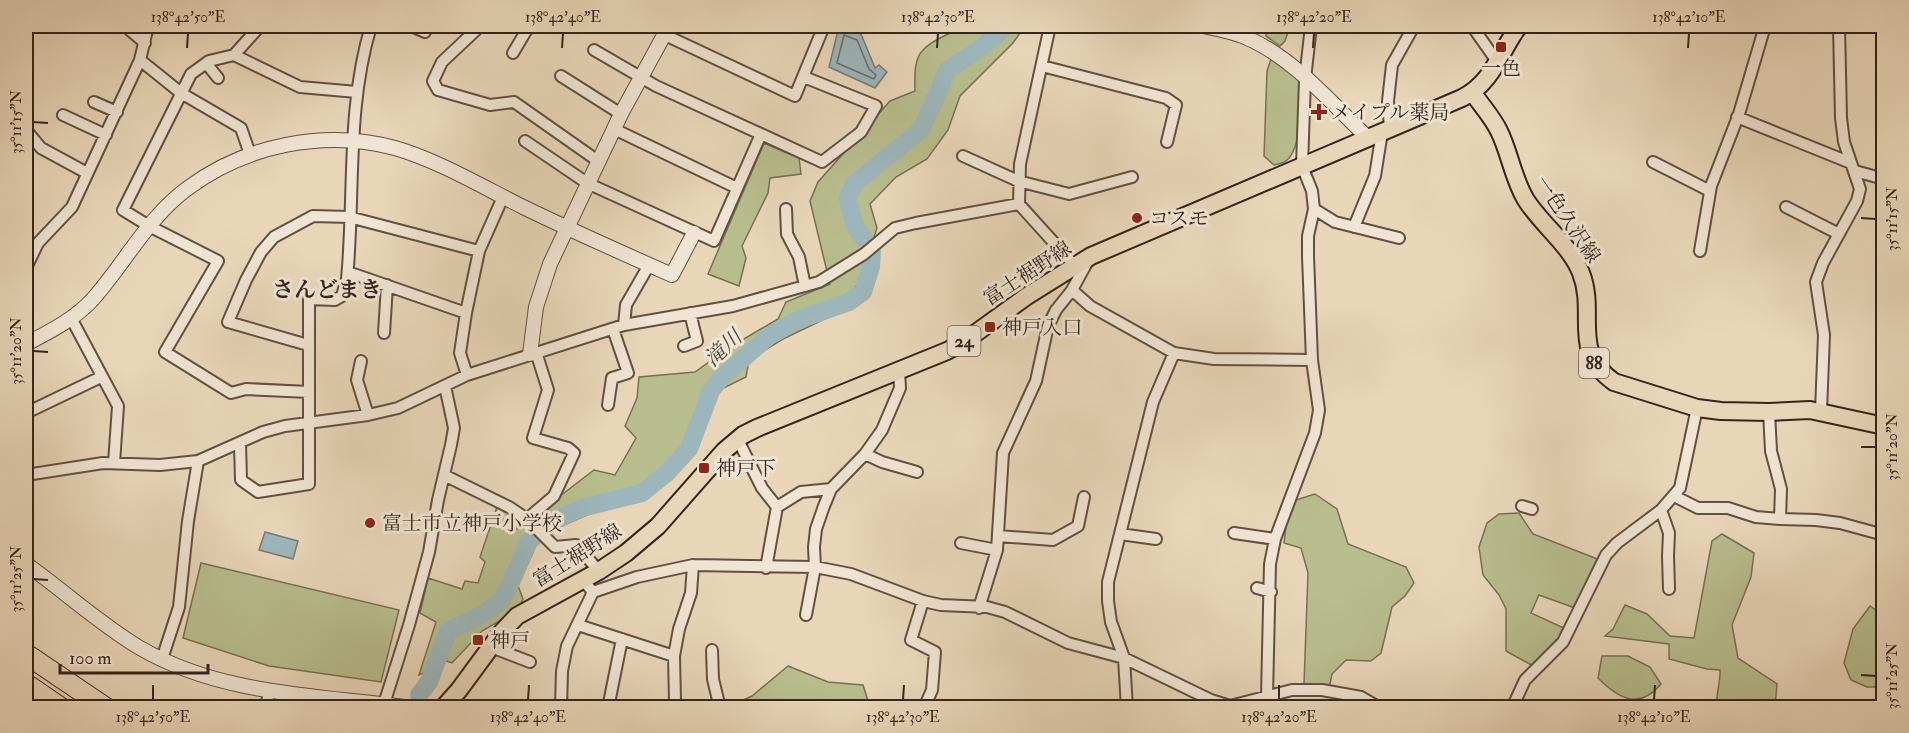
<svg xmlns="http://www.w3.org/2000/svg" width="1909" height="733" font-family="'IM FELL Double Pica','Noto Serif JP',serif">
  <rect width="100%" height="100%" fill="#e9d6b9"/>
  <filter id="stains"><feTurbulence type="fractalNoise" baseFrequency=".00333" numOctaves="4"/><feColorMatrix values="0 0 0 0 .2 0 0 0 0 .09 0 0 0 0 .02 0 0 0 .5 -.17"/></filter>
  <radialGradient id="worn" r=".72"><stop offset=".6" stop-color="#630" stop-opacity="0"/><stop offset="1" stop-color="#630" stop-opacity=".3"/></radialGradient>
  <path fill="#b8bd8e" stroke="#767054" stroke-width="1.5" d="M 968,26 L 1025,26 L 1013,43 L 960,96 L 948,130 L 927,159 L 896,177 L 870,204 L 877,228 L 860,280 L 851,294 L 827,318 L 783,339 L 749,360 L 746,377 L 701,399 C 695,418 690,439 678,456 C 651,495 581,515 538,537 L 532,555 L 517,583 L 523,599 L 518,610 L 482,631 L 452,663 L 437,658 L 426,672 L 419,675 L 436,622 L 420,613 L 428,578 L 462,589 L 465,581 L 478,583 L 485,562 L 480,557 L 497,507 L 517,518 L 517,529 L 594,470 L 615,475 L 636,438 L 625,426 L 637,398 L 639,377 L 695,372 L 727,349 L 778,319 L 786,302 L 830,284 L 810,201 L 818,182 L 890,101 L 915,91 C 915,79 913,60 923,50 C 932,40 956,30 968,26 Z
    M 1266,26 L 1290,26 L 1285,41 L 1280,46 L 1266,36 Z
    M 1271,59 L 1303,82 C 1301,101 1302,147 1287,160 C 1284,163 1278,164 1274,165 L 1264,156 L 1267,71 Z
    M 764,143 L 799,158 L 801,174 L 770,178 L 768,193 L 742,246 L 746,258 L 739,286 L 708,274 Z
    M 1315,494 L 1337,509 L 1348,544 L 1406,567 L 1414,583 L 1405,596 L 1392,607 L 1381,653 L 1371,661 L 1346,660 L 1332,674 L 1330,684 L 1322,690 L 1304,684 L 1308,573 L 1301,548 L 1284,543 L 1289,502 Z
    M 1519,513 L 1533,534 L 1600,560 L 1575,608 L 1539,595 L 1531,613 L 1568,630 L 1535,667 L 1506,651 L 1506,609 L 1499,595 L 1483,575 L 1479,547 L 1487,523 L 1499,514 Z
    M 1722,534 L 1754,553 L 1751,577 L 1732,625 L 1738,658 L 1777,684 L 1775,707 L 1717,707 C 1715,696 1721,682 1720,670 L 1707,669 L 1669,659 L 1669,644 L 1605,636 L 1613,629 L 1625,605 L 1647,614 L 1670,636 L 1694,638 L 1712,541 Z
    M 201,563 L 399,610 L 381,682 L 269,666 L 183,638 Z
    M 1870,606 L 1883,615 L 1883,633 L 1882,638 L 1883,687 L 1867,687 L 1851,680 L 1844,663 L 1853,629 Z
    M 1602,656 L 1628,656 L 1650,667 L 1661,684 C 1639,710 1619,699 1598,678 Z
    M 788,666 L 828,682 L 863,685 L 870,707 L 728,707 L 752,696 Z"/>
  <path fill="#9db6bb" stroke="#737c7b" stroke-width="1.5" d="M 839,26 L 861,34 L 875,68 L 879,65 L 887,72 L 875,88 L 829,67 Z
    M 265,532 L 298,541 L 293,559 L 259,550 Z"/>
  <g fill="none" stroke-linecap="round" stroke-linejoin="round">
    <path stroke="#686d6b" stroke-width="1.5" d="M 844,35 L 857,40 L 869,69 L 876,75 L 874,79 L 837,63 Z"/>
    <path stroke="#9db6bb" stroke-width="18" d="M 419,695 L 429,682 L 448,631 L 482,615 L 500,602 L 509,587 L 529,541 L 555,520 L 582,508 L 642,493 L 667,473 L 689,449 L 711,391 L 722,377 L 769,336 L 798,320 L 849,302 L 863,292 L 871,267 L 872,251 L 854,224 L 848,199 L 854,184 L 921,130 L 948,70 L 981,48 L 1002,30 L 1004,26"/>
    <g stroke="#615042" stroke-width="14">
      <path id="minor" d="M 125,26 L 145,43
        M 260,26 L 234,55 L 209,61 L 191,74 L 123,210 L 149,226 L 218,261 L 165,352 L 231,393 L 246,389 L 309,392
        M 411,26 L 425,32
        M 1050,26 L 1020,164 L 1019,204 L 1075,266
        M 1472,26 L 1498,63
        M 476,30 L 442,62 L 433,81 L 438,90 L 490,105 L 514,102 L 598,161
        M 665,35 L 795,96 L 824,26
        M 594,50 L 656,86 L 822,162 L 861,132 L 876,106 L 804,77
        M 513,53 L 529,26
        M 234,55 L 300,87 L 357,92
        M 140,60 L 181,93 L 241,128 L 250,154
        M 206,63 L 218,78
        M 1042,66 L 1166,98 L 1176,105 L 1167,142
        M 561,76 L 621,114
        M 94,102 L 117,112
        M 63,115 L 106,135
        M 1737,117 L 1851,163
        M 614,129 L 737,188
        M 1390,129 L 1388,101 L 1392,65 L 1414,26
        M 26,130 L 41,148 L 87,173
        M 525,141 L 587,183 L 714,241 L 761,134
        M 963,156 L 1018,181 L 1069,194 L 1132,177
        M 1653,162 L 1710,191
        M 1855,171 L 1884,179
        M 1786,207 L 1839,234
        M 786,209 L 787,234 L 799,257 L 805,286
        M 1314,209 L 1335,222 L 1399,238
        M 1354,227 L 1375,176 L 1382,132
        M 479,251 L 503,197
        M 1700,251 L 1711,186 L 1739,114 L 1765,26
        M 26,268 L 38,243 L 72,207 L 140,60 L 148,26
        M 348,272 L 466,313 L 460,353 L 467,375
        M 1072,290 L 1090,306 L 1174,353 L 1214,359 L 1312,360
        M 71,318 L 118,406 L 114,463
        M 624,325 L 626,305 L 649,265
        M 384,333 L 387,285
        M 308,345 L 228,322 L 246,280 L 261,252 L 274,237 L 313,216 L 349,217 L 479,251 L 466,313
        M 684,346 L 697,341 L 690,313
        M 361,361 L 357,380 L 368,415
        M 608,405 L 612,378 L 628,373 L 613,329
        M 1821,411 L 1824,335 L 1816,282 L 1823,263 L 1857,201 L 1860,189 L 1844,142 L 1841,118 L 1839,26
        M 1769,412 L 1771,451 L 1781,489 L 1780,519
        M 26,413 L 101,377
        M 738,440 L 762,488 L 777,507
        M 240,444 L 241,480 L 258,492 L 309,484 L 309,299 L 335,300 L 342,296 L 347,279 C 355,194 346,109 371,26
        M 865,454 L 882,462 L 917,472
        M 26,475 L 103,463 L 160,465 L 198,461 L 263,432 L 285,426 L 368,415 L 398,408 L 467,375 L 624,325 L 733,306 L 819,282 L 864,254 L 895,228 L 916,223 L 1019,204
        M 444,475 L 509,507 L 527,519 L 555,547 L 576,545 L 599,571
        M 1674,496 L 1698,508 L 1728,508 L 1756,517 L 1780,519 L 1816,520 L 1840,523 L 1884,535
        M 1522,506 L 1532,509
        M 1661,510 L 1669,533 L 1668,556 L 1669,589
        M 527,519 L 554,496 L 574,453 L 568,448 L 533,438 L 548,390 L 536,352
        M 1234,533 L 1275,539
        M 1120,534 L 1156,539
        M 998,536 L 1053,540 L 1078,526 L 1084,497
        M 961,543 L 997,550
        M 766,568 L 777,507 L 801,492 L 831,489
        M 583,580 L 593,592 L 637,577 L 693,565 L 815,567 L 851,574 L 923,601 L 941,605 L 987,607 L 1005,612 L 1068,643 L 1124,658 L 1211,700 L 1230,706 L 1292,690 L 1322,690 L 1361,697 L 1380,708
        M 1257,588 L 1271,592
        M 923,601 L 911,640 L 935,652 L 932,690 L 924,708
        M 979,608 L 997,550 L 1003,453 L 1036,381 L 1048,326 L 1056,310 L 1072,290 L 1089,259
        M 806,615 L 815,567 L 814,547 L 816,529 L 824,506 L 831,489 L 865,454 L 882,430 L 900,388 L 899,371
        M 578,625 L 674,656
        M 491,647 L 530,662
        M 712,650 L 713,679 L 720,708
        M 162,659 L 179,607 L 188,521 L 198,461
        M 1267,696 L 1270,564 L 1275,539 L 1315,433 L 1319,410 L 1312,360 L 1308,256 L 1308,236 L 1314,209 L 1312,191 L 1302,166 L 1305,79 L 1311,26
        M 675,701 L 674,656 L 679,629 L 691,593 L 693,565
        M 384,704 L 409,625 L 429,552 L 438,500 L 451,445 L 454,428 L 445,386
        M 266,708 L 269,691
        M 561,708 L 562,671 L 567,646 L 593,592
        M 608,708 L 622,639
        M 1127,708 L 1124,658 L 1111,622 L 1108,601 L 1108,582 L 1153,402 L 1174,353
        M 1512,708 L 1525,680 L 1563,642 L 1606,555 L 1617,543 L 1661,510 L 1680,488 L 1697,408"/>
    </g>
    <g stroke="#615042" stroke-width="16">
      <path id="tertiary" d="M 1203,26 C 1218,29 1234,32 1247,38 C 1294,58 1331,103 1367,137
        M 26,344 C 49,332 75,319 93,299 C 125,263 148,217 188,188 C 246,145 324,129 395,148 C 437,160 483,187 523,207 C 573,231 622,253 672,275 L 694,233
        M 530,354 L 536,307 L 550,264 L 621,114 L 669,26
        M 26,564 C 64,591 100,624 140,648 C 223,696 320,695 412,708"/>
    </g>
    <g stroke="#34241b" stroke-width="20">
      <path id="primary" d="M 1473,93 C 1481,105 1493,118 1499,131 C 1510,153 1513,179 1526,200 C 1541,224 1571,246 1581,273 C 1597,314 1570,351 1614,382 L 1697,408 L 1721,411 L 1769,412 L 1810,410 L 1884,426
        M 443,708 L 459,690 L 501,633 L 517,616 L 599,571 L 626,553 L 658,526 L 724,451 L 743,435 L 757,428 L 947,351 L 962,343 L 1027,296 L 1091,256 L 1462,98 C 1493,83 1500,51 1519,26"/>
    </g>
    <g stroke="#34241b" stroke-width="22">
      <path id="motorway" d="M 26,654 L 106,708
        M 26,684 L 61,708"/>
    </g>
    <use href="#minor" stroke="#f1e4d2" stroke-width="10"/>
    <use href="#tertiary" stroke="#f1e4d2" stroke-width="14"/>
    <use href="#primary" stroke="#e9d6b9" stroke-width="16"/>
    <use href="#motorway" stroke="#e9d6b9" stroke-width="20"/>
  </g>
  <path fill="none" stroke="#34241b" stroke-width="2" d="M 187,48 L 188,33M 562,48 L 563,33M 937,48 L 938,33M 1313,48 L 1314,33M 1688,48 L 1689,33M 33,122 L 48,123M 1861,218 L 1876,219M 33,351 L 48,352M 1861,447 L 1876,447M 33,579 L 48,580M 1861,675 L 1876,676M 153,700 L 153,685M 528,700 L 529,685M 903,700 L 904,685M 1279,700 L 1279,685M 1654,700 L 1655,685"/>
  <g fill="#8f2418" stroke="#f1e4d2" stroke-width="2">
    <rect x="1495" y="41" width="12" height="12" rx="3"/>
    <path d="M1316 103h6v6h6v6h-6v6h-6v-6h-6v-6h6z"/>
    <circle cx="1137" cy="218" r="6"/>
    <rect x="984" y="321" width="12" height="12" rx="3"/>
    <rect x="698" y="462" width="12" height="12" rx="3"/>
    <circle cx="370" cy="523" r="6"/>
    <rect x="472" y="634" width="12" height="12" rx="3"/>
  </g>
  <g text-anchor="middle" stroke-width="6" stroke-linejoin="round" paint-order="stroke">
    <g fill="#f1e4d2" stroke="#6d5e52" stroke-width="1.5">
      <rect x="947.5" y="326" width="33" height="30" rx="4.5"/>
      <rect x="1579" y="348" width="30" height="30" rx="4.5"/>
    </g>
    <g font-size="18" font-weight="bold" fill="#34241b">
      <text x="964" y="347">24</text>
      <text x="1594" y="369">88</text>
    </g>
    <g font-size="20" fill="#34241b" stroke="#f1e4d2" text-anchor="start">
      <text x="1501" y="75" text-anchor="middle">一色</text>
      <text x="1331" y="119">メイプル薬局</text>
      <text x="1149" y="225">コスモ</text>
      <text x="1002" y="334">神戸入口</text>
      <text x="716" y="475">神戸下</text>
      <text x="382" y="530">富士市立神戸小学校</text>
      <text x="490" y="647">神戸</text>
    </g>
    <g font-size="20" fill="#34241b" stroke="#f1e4d2">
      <text transform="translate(1568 219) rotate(56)" y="7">一色久沢線</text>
      <text transform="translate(1027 273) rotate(-33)" y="7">富士裾野線</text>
      <text transform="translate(577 555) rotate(-32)" y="7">富士裾野線</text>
    </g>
    <g font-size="21" font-style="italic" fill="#4e4843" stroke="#f1e4d2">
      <text transform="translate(723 348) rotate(-43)" y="7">滝川</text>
    </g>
    <g font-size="22" font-weight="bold" fill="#34241b" stroke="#f1e4d2">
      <text x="327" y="297">さんどまき</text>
    </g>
  </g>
  <rect width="1909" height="733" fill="none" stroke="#e9d6b9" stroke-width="66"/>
  <path d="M60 664v9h148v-9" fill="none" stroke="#34241b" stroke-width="3"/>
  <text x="69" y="664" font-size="18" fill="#34241b" stroke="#f1e4d2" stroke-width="4.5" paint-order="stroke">100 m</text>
  <rect x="33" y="33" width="1843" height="667" fill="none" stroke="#34241b" stroke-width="2"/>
  <g font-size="15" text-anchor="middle" fill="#34241b">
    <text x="188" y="22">138°42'50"E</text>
    <text x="563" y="22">138°42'40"E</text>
    <text x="938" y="22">138°42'30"E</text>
    <text x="1314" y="22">138°42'20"E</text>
    <text x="1689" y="22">138°42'10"E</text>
    <text transform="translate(16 122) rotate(-90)" y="5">35°11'15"N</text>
    <text transform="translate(1892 219) rotate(-90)" y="5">35°11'15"N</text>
    <text transform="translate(16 351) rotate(-90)" y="5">35°11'20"N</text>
    <text transform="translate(1892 447) rotate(-90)" y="5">35°11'20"N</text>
    <text transform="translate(16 579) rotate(-90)" y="5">35°11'25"N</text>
    <text transform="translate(1892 676) rotate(-90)" y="5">35°11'25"N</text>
    <text x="153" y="722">138°42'50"E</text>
    <text x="528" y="722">138°42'40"E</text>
    <text x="903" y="722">138°42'30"E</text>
    <text x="1279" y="722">138°42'20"E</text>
    <text x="1654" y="722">138°42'10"E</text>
  </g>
  <rect width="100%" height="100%" filter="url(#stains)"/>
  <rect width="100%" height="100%" fill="url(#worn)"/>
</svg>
